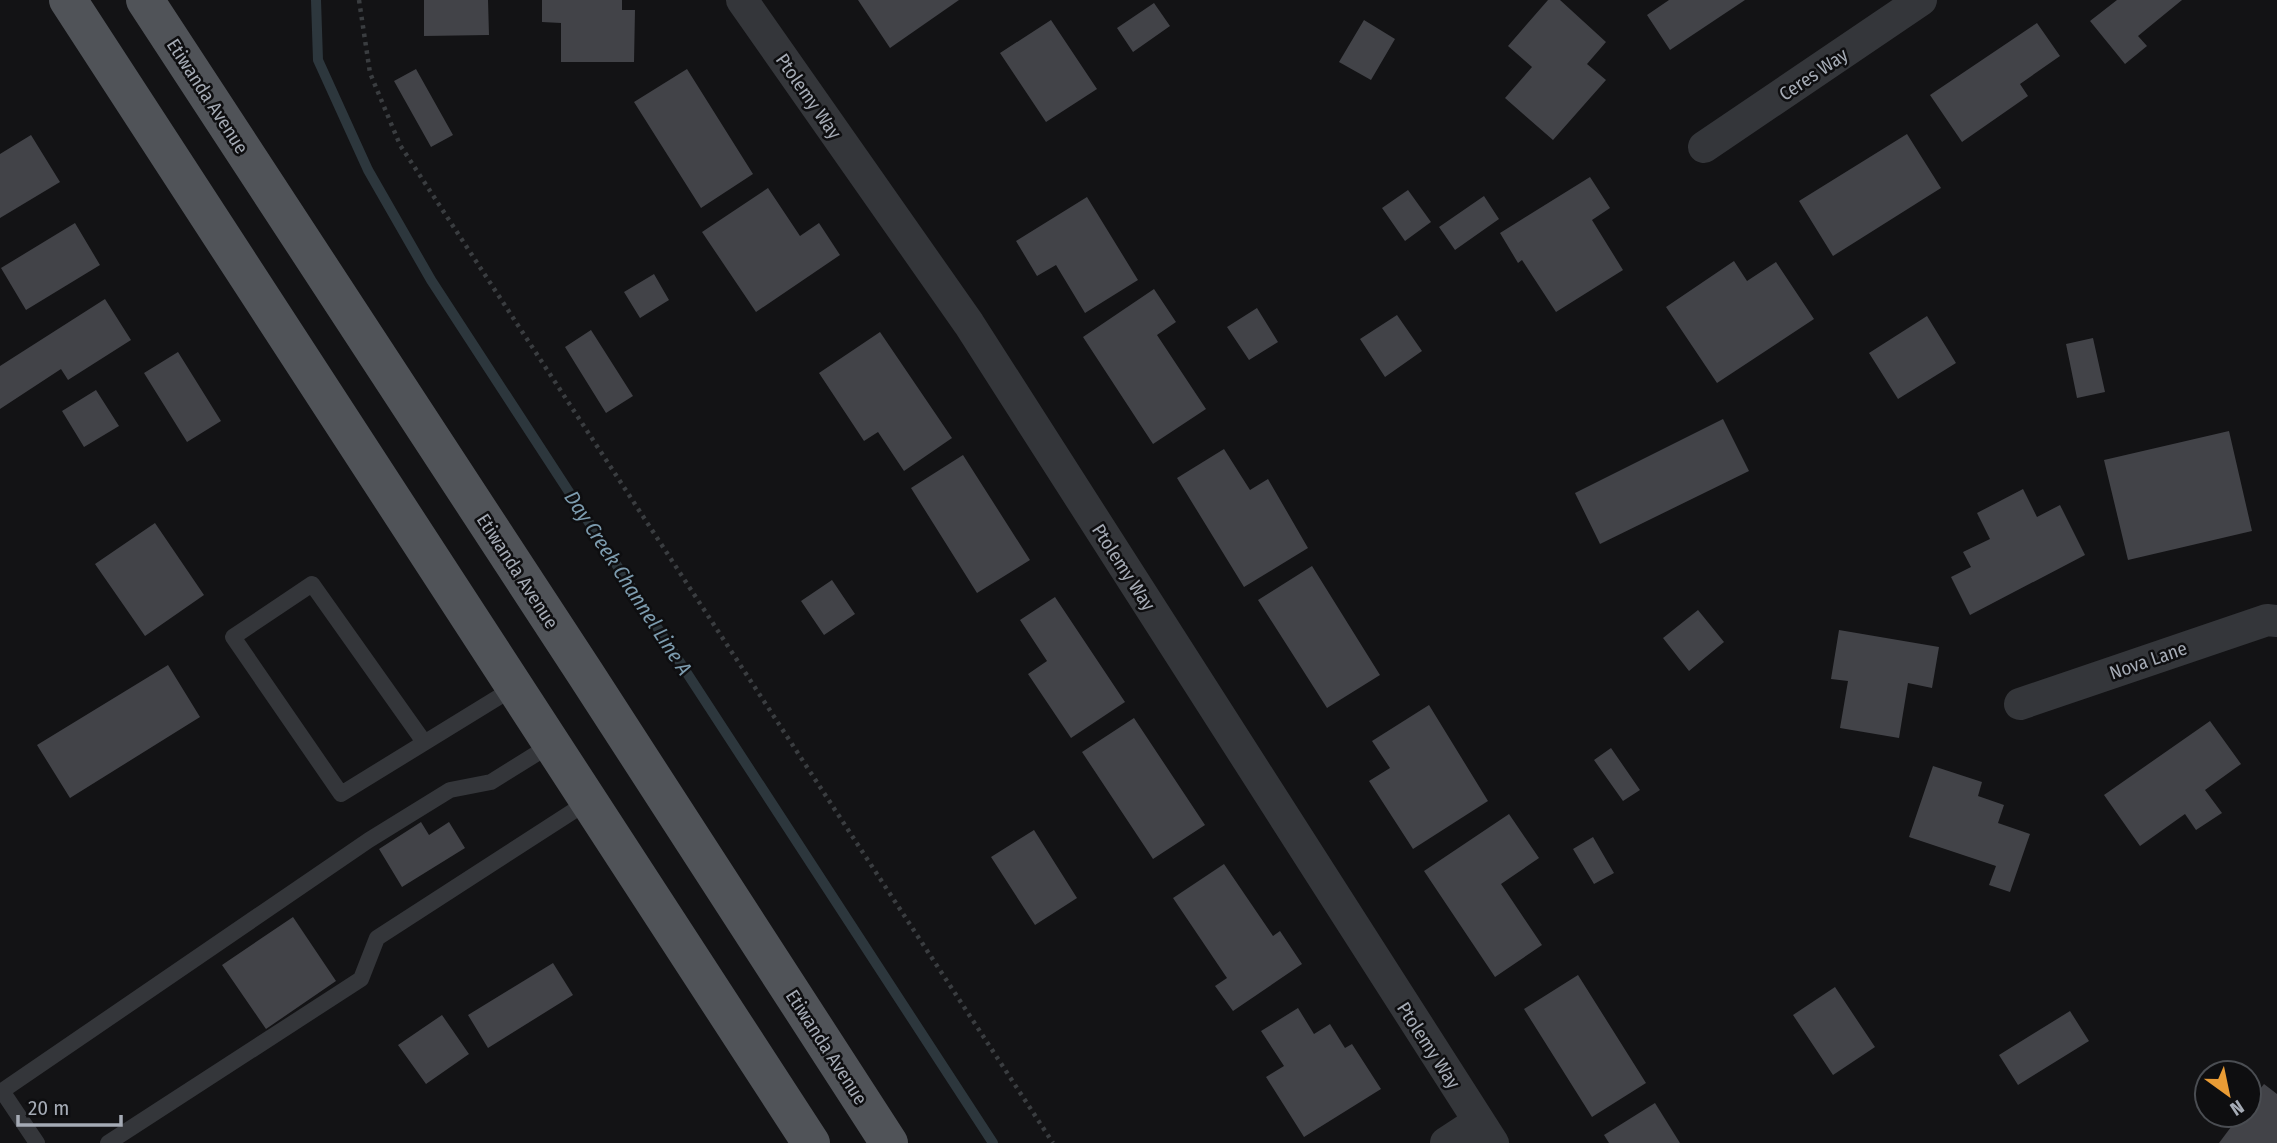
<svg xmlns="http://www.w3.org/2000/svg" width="2277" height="1143" font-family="'Fira Sans Condensed',sans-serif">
  <rect width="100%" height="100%" fill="#131315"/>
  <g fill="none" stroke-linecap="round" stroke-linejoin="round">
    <path stroke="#2d373d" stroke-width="10" d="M 316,0 L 318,60 L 368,170 L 431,280 L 993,1143"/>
  </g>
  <path fill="#424348" d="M 424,0 L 488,0 L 489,35 L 424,36 Z
    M 542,0 L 622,0 L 622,10 L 635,10 L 634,62 L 561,62 L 561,23 L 542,22 Z
    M 858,0 L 959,0 L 890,48 Z
    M 1548,0 L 1560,0 L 1606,42 L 1587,64 L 1606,80 L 1553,140 L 1505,98 L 1532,67 L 1508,46 Z
    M 1669,0 L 1745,0 L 1670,50 L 1647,15 Z
    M 2117,0 L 2182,0 L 2138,36 L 2147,46 L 2125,64 L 2090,21 Z
    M 1154,3 L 1170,26 L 1133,52 L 1117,28 Z
    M 1051,20 L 1097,89 L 1046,122 L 1000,53 Z
    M 1364,20 L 1395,39 L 1371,80 L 1339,62 Z
    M 2037,23 L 2060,56 L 2020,84 L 2028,96 L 1962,142 L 1930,95 Z
    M 416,69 L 453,135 L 431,147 L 394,81 Z
    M 687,69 L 753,174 L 701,208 L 634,102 Z
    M 1907,134 L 1941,188 L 1833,256 L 1799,201 Z
    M 31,135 L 60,182 L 0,218 L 0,154 Z
    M 1590,177 L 1610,208 L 1592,220 L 1623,270 L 1556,312 L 1522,260 L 1518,263 L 1500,233 Z
    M 768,188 L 800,236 L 819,223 L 840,255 L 756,312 L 702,232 Z
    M 1408,190 L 1431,222 L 1405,241 L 1382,208 Z
    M 1484,196 L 1499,219 L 1455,250 L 1439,227 Z
    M 1087,197 L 1138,280 L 1085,313 L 1056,265 L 1037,276 L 1016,241 Z
    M 75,223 L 100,265 L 26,310 L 1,268 Z
    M 1734,261 L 1747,281 L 1776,262 L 1814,319 L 1717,383 L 1666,307 Z
    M 654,274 L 669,300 L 640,318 L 624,292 Z
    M 1154,289 L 1176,322 L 1157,335 L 1206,409 L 1153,444 L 1083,337 Z
    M 105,299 L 131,340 L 68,380 L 61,369 L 0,409 L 0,366 Z
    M 1257,308 L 1278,342 L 1249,360 L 1227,327 Z
    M 1397,315 L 1422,351 L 1385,377 L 1360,339 Z
    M 1927,316 L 1956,363 L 1898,399 L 1869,353 Z
    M 591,330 L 633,396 L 606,413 L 565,347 Z
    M 880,332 L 952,438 L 904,471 L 878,432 L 864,441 L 819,373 Z
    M 2093,338 L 2105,392 L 2077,398 L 2066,344 Z
    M 178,352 L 221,421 L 187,442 L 144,373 Z
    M 96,390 L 119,426 L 84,447 L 62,411 Z
    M 1723,419 L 1749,471 L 1600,544 L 1575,493 Z
    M 2229,431 L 2252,531 L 2128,560 L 2104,460 Z
    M 1224,449 L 1250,490 L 1268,479 L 1308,548 L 1244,587 L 1177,478 Z
    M 963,455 L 1030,560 L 977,593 L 911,488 Z
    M 2023,489 L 2037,517 L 2060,505 L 2085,555 L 1970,615 L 1951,577 L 1971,567 L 1963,552 L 1990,539 L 1977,513 Z
    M 155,523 L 204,595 L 145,636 L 95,564 Z
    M 1312,566 L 1380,675 L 1327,708 L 1258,600 Z
    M 832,580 L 855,614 L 824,635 L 801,601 Z
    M 1055,597 L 1125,702 L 1071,738 L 1028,674 L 1047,661 L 1020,620 Z
    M 1698,610 L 1724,642 L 1689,671 L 1663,638 Z
    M 1839,630 L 1939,647 L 1932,688 L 1908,683 L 1899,738 L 1840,728 L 1848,681 L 1831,679 Z
    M 168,665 L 200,717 L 70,798 L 37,745 Z
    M 1429,705 L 1488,801 L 1413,849 L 1369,781 L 1390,768 L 1372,741 Z
    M 1134,718 L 1205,825 L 1153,859 L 1082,752 Z
    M 2210,721 L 2241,764 L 2205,790 L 2222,813 L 2196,830 L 2185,814 L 2140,846 L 2104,795 Z
    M 1611,748 L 1640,790 L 1623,801 L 1594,760 Z
    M 1933,766 L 1982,782 L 1978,796 L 2004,805 L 1998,823 L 2030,834 L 2010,892 L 1989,885 L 1996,866 L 1909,837 Z
    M 1509,814 L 1539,858 L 1501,884 L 1542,945 L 1495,977 L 1424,871 Z
    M 421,822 L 429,835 L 449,822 L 465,848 L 402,887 L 379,849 Z
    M 1034,830 L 1077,898 L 1035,925 L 991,857 Z
    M 1593,837 L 1614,873 L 1594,884 L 1573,849 Z
    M 1224,864 L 1273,936 L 1280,931 L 1302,964 L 1233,1011 L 1215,986 L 1227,978 L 1173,898 Z
    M 293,917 L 336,981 L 266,1029 L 222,965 Z
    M 553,963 L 573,995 L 488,1048 L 468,1015 Z
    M 1578,975 L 1646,1083 L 1592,1117 L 1524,1009 Z
    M 1835,987 L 1875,1047 L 1833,1075 L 1793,1015 Z
    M 1298,1008 L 1314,1034 L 1330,1024 L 1345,1048 L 1352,1044 L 1381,1089 L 1304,1137 L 1266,1077 L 1284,1066 L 1261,1031 Z
    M 2070,1011 L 2089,1041 L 2018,1085 L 1999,1055 Z
    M 442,1015 L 469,1054 L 426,1084 L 398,1045 Z
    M 2264,1084 L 2277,1094 L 2277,1143 L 2219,1143 L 2240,1115 L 2249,1115 L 2249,1103 Z
    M 1655,1103 L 1680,1143 L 1609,1143 L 1604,1135 Z"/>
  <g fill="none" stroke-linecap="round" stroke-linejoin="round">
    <path stroke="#3a3d40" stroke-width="4.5" stroke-dasharray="3.5 5" stroke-linecap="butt" d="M 359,0 L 370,73 L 400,145 L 1053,1143"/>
    <path stroke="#34363a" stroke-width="16" d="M 424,742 L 312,584 L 233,637 L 341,794 L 515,687
      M 37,1143 L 2,1091 L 369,840 L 450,790 L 491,782 L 552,744
      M 108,1143 L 361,979 L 377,938 L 589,801"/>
    <path stroke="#34363a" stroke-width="32" d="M 742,0 L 969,324 L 1493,1143
      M 1704,147 L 1921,0
      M 2020,704 L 2267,620 L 2277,621
      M 1446,1143 L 1478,1122"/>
    <path stroke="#505358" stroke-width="38" d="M 68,0 L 811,1143
      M 145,0 L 585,673 L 889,1143"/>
  </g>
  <g text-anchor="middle" stroke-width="5" stroke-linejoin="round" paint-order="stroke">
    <g font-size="19" fill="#a5abb5" stroke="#0e0e10">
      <text transform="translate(1813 74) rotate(-34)" y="7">Ceres Way</text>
      <text transform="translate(208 96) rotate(57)" y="7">Etiwanda Avenue</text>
      <text transform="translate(809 96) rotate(55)" y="7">Ptolemy Way</text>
      <text transform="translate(1124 567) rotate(57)" y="7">Ptolemy Way</text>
      <text transform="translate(518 571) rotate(57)" y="7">Etiwanda Avenue</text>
      <text transform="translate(2148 660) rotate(-19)" y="7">Nova Lane</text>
      <text transform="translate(1429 1045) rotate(57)" y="7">Ptolemy Way</text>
      <text transform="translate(827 1047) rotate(57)" y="7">Etiwanda Avenue</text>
    </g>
    <g font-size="21" font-style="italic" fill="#7d9caf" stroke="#0e0e10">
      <text transform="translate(628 583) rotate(57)" y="7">Day Creek Channel Line A</text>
    </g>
  </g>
  <g transform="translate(2228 1094) rotate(147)"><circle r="33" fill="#0e0e10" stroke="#4a4d52" stroke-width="2"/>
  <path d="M0-5L12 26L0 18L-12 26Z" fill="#ea9c35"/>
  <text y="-10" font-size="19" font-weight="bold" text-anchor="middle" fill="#a5abb5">N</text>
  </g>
  <path d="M18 1115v10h103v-10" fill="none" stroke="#a5abb5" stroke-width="3.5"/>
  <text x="28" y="1115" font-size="21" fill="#a5abb5" stroke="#0e0e10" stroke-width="5" paint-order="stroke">20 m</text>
</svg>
